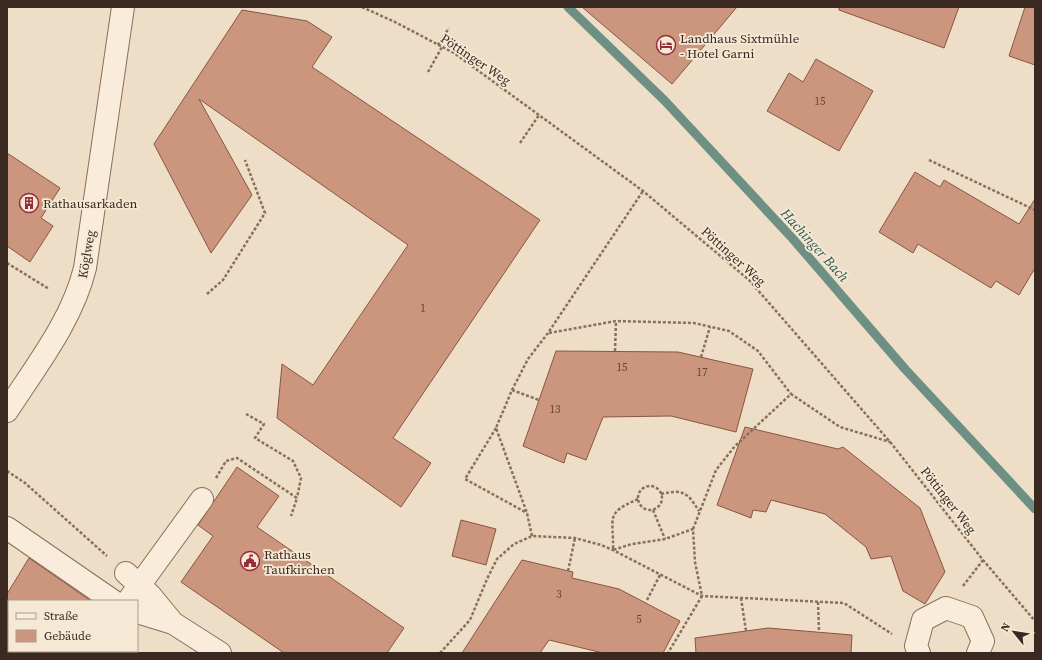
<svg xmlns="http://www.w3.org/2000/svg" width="1042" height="660" font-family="'Source Serif 4',serif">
  <rect width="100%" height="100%" fill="#eedec7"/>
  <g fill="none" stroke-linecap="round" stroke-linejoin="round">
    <path stroke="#6e9084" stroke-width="9" d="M 568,7 L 665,101 L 793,239 L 905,369 L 1035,509"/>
  </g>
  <path fill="#cc957d" stroke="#885642" d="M 582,7 L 737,7 L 672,84 Z
    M 839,7 L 959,7 L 944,48 L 839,10 Z
    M 1025,7 L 1035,7 L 1035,65 L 1009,56 Z
    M 242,10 L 307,21 L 332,37 L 312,67 L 540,220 L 393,438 L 431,463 L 401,507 L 277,418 L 282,364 L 313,385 L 408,245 L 199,99 L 252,195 L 211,253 L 154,144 Z
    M 816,59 L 873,91 L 839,151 L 767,111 L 789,73 L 803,82 Z
    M 7,153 L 60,188 L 41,218 L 53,226 L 30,262 L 7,246 Z
    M 915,172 L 940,187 L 944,180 L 1019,224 L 1035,199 L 1035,268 L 1019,295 L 996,281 L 991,288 L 918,244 L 913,253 L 879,232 Z
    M 556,351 L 678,352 L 753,369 L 736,432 L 671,416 L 603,417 L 586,460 L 567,453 L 564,463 L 523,446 Z
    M 745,427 L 838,449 L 843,447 L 920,508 L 945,572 L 925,604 L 903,591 L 891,556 L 871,559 L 866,547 L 825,514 L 771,500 L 766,512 L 753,510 L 751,518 L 717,505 Z
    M 237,467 L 279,496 L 257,527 L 404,628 L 387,653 L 284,653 L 181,582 L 213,536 L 198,525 Z
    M 461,520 L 496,529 L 486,565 L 452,556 Z
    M 29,558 L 91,601 L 7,601 L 7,594 Z
    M 522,560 L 573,572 L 572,578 L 619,589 L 680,621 L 663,653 L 603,653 L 549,640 L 540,653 L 462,653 Z
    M 768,628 L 852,635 L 851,653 L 696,653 L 695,638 Z"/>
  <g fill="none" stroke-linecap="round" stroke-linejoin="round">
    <g stroke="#8a6f5c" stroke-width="24">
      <path id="street" d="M 7,411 C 36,366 72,321 85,268 L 123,7
        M 7,528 L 113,601
        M 126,573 L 150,595 L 173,623
        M 128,601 L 202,499
        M 137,612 L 173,623 L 220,653
        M 919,653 L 916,646 L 923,620 L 946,608 L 972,617 L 983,641 L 978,653"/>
    </g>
    <path stroke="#8a6f5c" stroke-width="2.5" stroke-dasharray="3 2" stroke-linecap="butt" d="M 362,7 L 395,22 L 454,53 L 643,191 L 749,280 L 891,443 L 983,560 L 1035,621
      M 438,45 L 449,28
      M 428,72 L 442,47
      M 520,143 L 539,115
      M 929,160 L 1035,210
      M 7,263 L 49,289
      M 207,294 L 223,280 L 265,213 L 245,160
      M 549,333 L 616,321 L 694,323 L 729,331 L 758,351 L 791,394
      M 615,351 L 616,321
      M 701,357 L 710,327
      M 512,390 L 539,400
      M 246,414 L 264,424 L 255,438 L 293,461 L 301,478 L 297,498
      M 496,428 L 465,479 L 527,513
      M 7,471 L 25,483 L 107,556
      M 216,478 L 226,461 L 237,458 L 297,498 L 291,516
      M638 498a12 12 0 1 1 24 0a12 12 0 1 1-24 0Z
      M 661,494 C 683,489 687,492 699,511
      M 638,499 C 604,514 614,517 613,550 L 632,544 L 665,539 L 693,529 L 695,562 L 702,596 L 668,653
      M 653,510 L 665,539
      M 693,529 L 716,470 L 735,446 L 791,394 L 840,427 L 890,442
      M 532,536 L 527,513 L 496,428 L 512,390 L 528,359 L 548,333 L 643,191
      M 568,571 L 575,538
      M 963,586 L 983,560
      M 741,598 L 746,631
      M 647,600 L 660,575
      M 818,602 L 819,632
      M 440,653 L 470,620 L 487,579 L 497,559 L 514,544 L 532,536 L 575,538 L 601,545 L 613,550 L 702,596 L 844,603 L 892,634"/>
    <use href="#street" stroke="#f9ecda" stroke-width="22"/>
  </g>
  <defs>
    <g id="hotel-ring" transform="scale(1)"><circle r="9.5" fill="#f5e9d6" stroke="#982d3a" stroke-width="1.5"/><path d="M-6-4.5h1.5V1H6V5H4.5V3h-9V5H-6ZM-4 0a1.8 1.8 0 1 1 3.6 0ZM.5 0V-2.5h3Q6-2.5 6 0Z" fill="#982d3a"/></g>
    <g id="building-ring" transform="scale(1)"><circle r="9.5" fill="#f5e9d6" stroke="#982d3a" stroke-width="1.5"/><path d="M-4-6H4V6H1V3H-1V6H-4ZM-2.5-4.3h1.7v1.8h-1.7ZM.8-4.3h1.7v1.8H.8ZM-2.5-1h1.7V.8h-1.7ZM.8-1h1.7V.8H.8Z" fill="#982d3a"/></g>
    <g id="civic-ring" transform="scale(1)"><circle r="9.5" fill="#f5e9d6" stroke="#982d3a" stroke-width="1.5"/><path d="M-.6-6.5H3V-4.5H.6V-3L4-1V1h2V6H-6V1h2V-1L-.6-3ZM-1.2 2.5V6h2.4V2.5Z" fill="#982d3a"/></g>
  </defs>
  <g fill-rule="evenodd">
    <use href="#hotel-ring" x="666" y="45"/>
    <use href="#building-ring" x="29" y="203"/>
    <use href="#civic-ring" x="250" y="561"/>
  </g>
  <g text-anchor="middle" stroke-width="3.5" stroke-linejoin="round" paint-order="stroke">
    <g font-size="11" fill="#5e4437">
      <text x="820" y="105">15</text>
      <text x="423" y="312">1</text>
      <text x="622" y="371">15</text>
      <text x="702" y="376">17</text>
      <text x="555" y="413">13</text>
      <text x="559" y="598">3</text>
      <text x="639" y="623">5</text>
    </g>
    <g font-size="13" fill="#3a2920" stroke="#f5e9d6" text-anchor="start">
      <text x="680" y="43">Landhaus Sixtmühle<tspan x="680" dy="15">- Hotel Garni</tspan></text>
      <text x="43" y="208">Rathausarkaden</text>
      <text x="264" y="559">Rathaus<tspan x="264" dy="15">Taufkirchen</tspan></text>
    </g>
    <g font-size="13" fill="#3a2920" stroke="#f5e9d6">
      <text transform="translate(476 59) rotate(34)" y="5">Pöttinger Weg</text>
      <text transform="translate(86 254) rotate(-80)" y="5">Köglweg</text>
      <text transform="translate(734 256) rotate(42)" y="5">Pöttinger Weg</text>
      <text transform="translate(949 500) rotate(52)" y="5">Pöttinger Weg</text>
    </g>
    <g font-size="14" font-style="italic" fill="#2f5952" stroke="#f5e9d6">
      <text transform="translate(815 245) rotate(48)" y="5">Hachinger Bach</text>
    </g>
  </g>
  <rect width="1042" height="660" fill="none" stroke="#3a2920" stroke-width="16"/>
  <rect x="8" y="600" width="130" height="52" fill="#f5e9d6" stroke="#aa9c8d"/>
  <rect x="16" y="613" width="20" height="6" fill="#f9ecda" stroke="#aa9c8d"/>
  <text x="44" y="620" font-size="12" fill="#3a2920">Straße</text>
  <rect x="16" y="630" width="20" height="12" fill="#cc957d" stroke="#aa9c8d"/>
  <text x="44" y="640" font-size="12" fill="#3a2920">Gebäude</text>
  <g transform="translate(1014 632) rotate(300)" stroke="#f5e9d6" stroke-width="3" paint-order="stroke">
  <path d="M0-3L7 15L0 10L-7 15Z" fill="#3a2920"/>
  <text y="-6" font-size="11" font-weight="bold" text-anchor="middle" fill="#3a2920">N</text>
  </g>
</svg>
